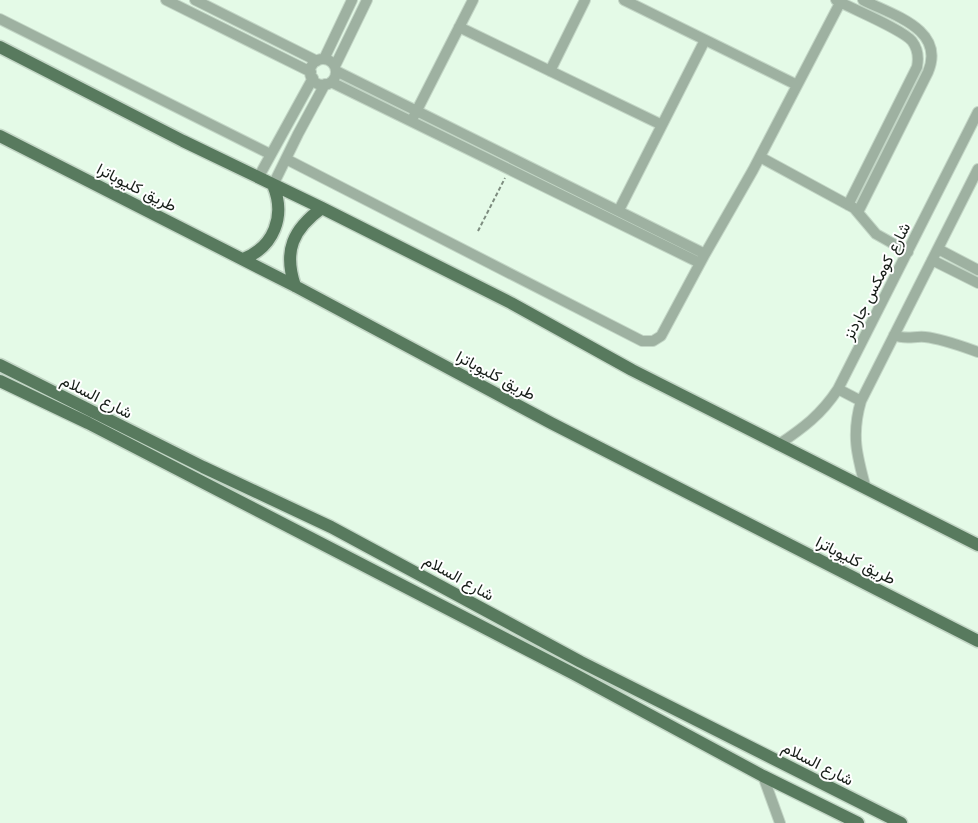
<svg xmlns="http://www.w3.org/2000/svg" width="978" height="823" font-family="Helvetica,Vazirmatn,sans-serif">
  <rect width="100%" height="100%" fill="#e4fae7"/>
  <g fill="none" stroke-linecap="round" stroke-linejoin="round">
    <g stroke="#c3d6c6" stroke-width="12">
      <path id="minor" d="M 166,0 L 311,72
        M 195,0 L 317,61
        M 624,0 L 797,85
        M 836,0 C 852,9 902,29 912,41 C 918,49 919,57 917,67 L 848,205
        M 0,19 L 270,154
        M 459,27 L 662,125
        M 324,59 L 352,0
        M310 72a13 13 0 1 1 26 0a13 13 0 1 1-26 0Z
        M 335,66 L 367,0
        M 336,71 L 705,254
        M 550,71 L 585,0
        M 331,82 L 700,263
        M 414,116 L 473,0
        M 760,157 L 854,208 L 876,234 L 908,252
        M 286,159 L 642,341 L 653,341 L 661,336 L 705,254 L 753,170 L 840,3
        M 258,178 L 313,78
        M 273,185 L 298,134 L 325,84
        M 619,210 L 705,40
        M 858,212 L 928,72 C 946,29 892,15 863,0
        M 938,249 L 978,270
        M 932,260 L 978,283
        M 894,335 C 905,340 914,336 925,337 C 943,339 961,346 978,352
        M 838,389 L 861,401
        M 778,445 C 803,428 821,415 838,389 L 978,112
        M 866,489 C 857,456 851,435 861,401 L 978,169
        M 763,776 L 780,823"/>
    </g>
    <g stroke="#c3d6c6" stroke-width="15">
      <path id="major" d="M 0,47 L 183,141 L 322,208 L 511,303 L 632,370 L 978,545
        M 0,136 L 295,286 L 551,423 L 978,641
        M 243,259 C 274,247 286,216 273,185
        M 295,286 C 283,251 293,229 322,208
        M 0,365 L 203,467 L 331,527 L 581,662 L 901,823
        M 0,381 L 88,423 L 574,674 L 763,776 L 858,823"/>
    </g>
    <path stroke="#7d8c7f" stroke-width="2" stroke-dasharray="4 2.5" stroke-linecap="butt" d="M 478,231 L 505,178"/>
    <use href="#minor" stroke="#9eb1a1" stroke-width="10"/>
    <use href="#major" stroke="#587a5e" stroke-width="12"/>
  </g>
  <g text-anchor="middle" stroke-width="4" stroke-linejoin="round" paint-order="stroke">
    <g font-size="16" fill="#151c16" stroke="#fff">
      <text transform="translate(137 187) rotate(27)" y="6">طريق كليوباترا</text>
      <text transform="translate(876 281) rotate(-63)" y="6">شارع كومكس جاردنز</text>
      <text transform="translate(496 375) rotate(28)" y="6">طريق كليوباترا</text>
      <text transform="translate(97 396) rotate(27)" y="6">شارع السلام</text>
      <text transform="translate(856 560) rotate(27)" y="6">طريق كليوباترا</text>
      <text transform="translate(459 577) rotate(29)" y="6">شارع السلام</text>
      <text transform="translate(818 763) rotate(27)" y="6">شارع السلام</text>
    </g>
  </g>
</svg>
